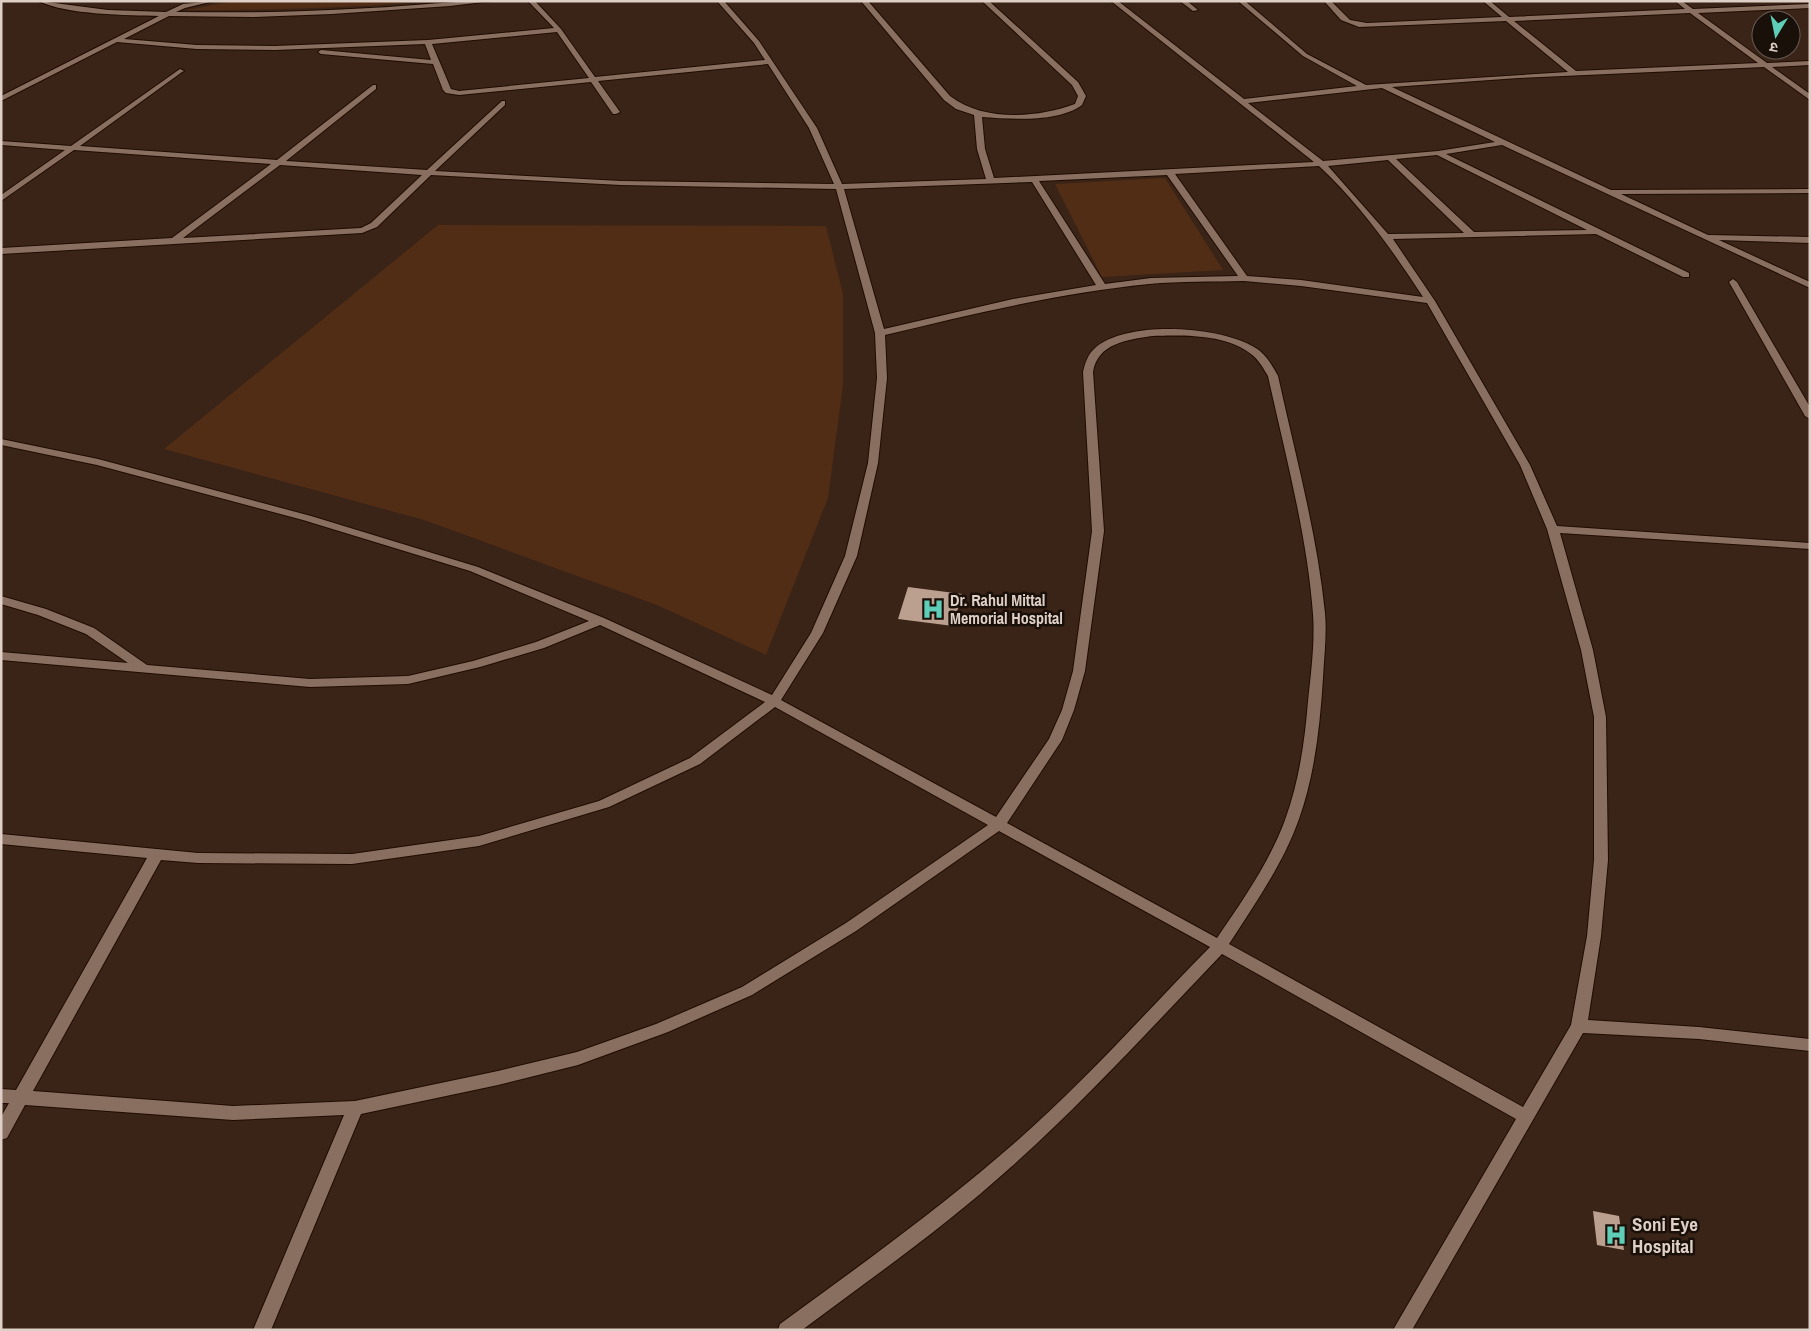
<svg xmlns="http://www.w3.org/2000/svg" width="1811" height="1331" font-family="'Archivo Narrow','Noto Sans Devanagari',sans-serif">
  <rect width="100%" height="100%" fill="#3a2417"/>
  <path fill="#522d15" d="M 233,1 L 434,1 C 351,8 270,10 187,10 Z
    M 1165,178 L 1223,270 L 1102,277 L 1055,184 Z
    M 438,225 L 826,226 L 843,294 L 843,385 L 828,498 L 766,655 L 657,605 L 424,520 L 164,449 Z"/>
  <path fill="#bb9f8f" d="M 908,587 L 962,594 L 953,626 L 898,619 Z
    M 1593,1211 L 1619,1216 L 1624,1250 L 1597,1245 Z"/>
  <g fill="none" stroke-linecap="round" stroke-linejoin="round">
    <g stroke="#200c02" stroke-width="2">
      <path id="minor" d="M 39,1 L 108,10 L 166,12 L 183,4 L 214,1 L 185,8 L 176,12 C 241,13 306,12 370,8 C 411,6 451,1 492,1 L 450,6 L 332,14 L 253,17 L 169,16 L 124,39 L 197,45 L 275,46 L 428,40 L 554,28 L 528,1 L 535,1 L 561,29 L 595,77 L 765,60 L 754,43 L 717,1 L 724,1 L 759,41 L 817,128 L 842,184 L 986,179 L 977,149 L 974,115 L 956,109 L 944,100 L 861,1 L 868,1 L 950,96 C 984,122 1037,118 1075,104 L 1078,96 L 1072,85 L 982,1 L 989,1 L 1078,82 L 1086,96 L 1082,105 C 1058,123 1010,119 982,117 L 985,149 L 994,178 L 1314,162 L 1111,1 L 1118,1 L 1244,99 L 1357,86 L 1303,56 L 1238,1 L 1245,1 L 1307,54 L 1366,85 L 1568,72 L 1506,21 L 1359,27 L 1341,20 L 1324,1 L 1331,1 L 1350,20 L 1367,23 L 1502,17 L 1483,1 L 1490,1 L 1509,17 L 1685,9 L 1675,1 L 1682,1 L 1693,9 L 1810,4 L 1810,8 L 1698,13 L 1767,63 L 1810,61 L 1810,65 L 1772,67 L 1810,94 L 1810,100 L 1764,67 L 1518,78 L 1392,87 L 1611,190 L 1810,189 L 1810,193 L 1621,194 L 1708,235 L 1810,237 L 1810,243 L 1719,240 L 1810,282 L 1810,288 L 1502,145 L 1446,154 L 1689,273 L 1689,277 L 1683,277 L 1596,234 L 1393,239 L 1435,301 L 1530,465 L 1557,526 L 1810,543 L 1810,549 L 1560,533 L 1593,650 L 1606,717 L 1608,860 L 1601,936 L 1588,1020 L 1699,1027 L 1810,1039 L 1810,1051 L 1699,1039 L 1583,1033 L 1412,1330 L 1393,1330 L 1516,1119 L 1222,954 C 1153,1026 1086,1100 1011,1167 C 946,1226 873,1277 802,1330 L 778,1330 L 780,1324 C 854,1270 928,1217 997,1158 C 1074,1094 1140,1018 1210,947 L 999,831 L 856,931 L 752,995 L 668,1032 L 578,1065 L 498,1085 L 361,1114 L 271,1330 L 253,1330 L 344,1115 L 233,1120 L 25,1105 L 7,1138 L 1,1140 L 1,1117 L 9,1103 L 1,1103 L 1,1089 L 16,1090 L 147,858 L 1,844 L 1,834 L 198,853 L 352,854 L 479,836 L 599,801 L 690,758 L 765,702 L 600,625 L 544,648 L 480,667 L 408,684 L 310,687 L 1,660 L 1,652 L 128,663 L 86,634 L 38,615 L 1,604 L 1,596 L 46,609 L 94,628 L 147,665 L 310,679 L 408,676 L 473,661 L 536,642 L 589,621 L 470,571 L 303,520 L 97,465 L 1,445 L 1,439 L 98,459 L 311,516 L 478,567 L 604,618 L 772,695 L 811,633 L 845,556 L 868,463 L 877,378 L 875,333 L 836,189 L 621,185 L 431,175 L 377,227 L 362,233 L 1,254 L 1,248 L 172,238 L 271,164 L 74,150 L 1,201 L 1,195 L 65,150 L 1,145 L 1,141 L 71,146 L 180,69 L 184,71 L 182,72 L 80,146 L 277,160 L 373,85 L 376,85 L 376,89 L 286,161 L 427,170 L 502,101 L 505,101 L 505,105 L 435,171 L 621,181 L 834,184 L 809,128 L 768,64 L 598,81 L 620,112 L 616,114 L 613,114 L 591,82 L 459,95 L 446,93 L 443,90 L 433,64 L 321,54 L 318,52 L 321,50 L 431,60 L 425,44 L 275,50 L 197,49 L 117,42 L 1,101 L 1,96 L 159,16 C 129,15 65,15 39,1 ZM 1690,13 L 1758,63 L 1576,71 L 1514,21 ZM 557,32 L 589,78 L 459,91 L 451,89 L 432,44 ZM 1382,88 L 1495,142 L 1438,151 L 1323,161 L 1248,103 ZM 1437,155 L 1587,230 L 1474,232 L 1396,159 ZM 1388,160 L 1464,233 L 1388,234 L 1328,166 ZM 280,165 L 422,175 L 371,223 L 361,228 L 183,238 ZM 1319,166 C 1360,204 1393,251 1423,297 L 1301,280 L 1247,276 L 1175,174 ZM 1167,175 L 1238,276 L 1151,278 L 1105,284 L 1039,181 ZM 1032,182 L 1096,285 L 1013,299 L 884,329 L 844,189 ZM 1244,281 L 1301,286 L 1427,303 L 1520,465 L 1547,529 L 1581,650 L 1594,717 L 1594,860 L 1587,936 L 1571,1025 L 1523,1107 L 1229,944 C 1255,904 1283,864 1299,819 C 1315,774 1320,725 1323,678 C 1324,657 1327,634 1325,613 C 1317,533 1295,454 1278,376 C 1272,365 1265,353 1254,347 C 1219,326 1127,320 1095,348 C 1088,354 1085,363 1083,372 L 1092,531 L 1073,671 L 1062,710 L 1049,739 L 996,817 L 781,700 L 823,633 L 857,556 L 878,463 L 887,378 L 885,335 C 972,314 1060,293 1149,284 C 1180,281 1213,282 1244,281 ZM 1152,336 C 1183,335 1226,334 1251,354 C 1259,360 1263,368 1268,376 C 1285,454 1307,534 1313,614 C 1315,643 1311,673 1308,701 C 1305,740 1299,782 1285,820 C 1269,863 1243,900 1217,938 L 1007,823 L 1062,740 L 1074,710 L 1085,671 L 1104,531 L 1093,372 C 1098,343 1127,340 1152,336 ZM 775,707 L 988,825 L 846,923 L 742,987 L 656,1024 L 577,1052 L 498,1071 L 355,1101 L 233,1106 L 33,1091 L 161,860 L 198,863 L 352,864 L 479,846 L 609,807 L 700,764 Z
        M 1180,1 L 1187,1 L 1198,10 L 1193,11 Z
        M 1733,279 L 1737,282 L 1810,407 L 1810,419 L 1805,416 L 1729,282 Z"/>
    </g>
    <use href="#minor" fill="#896f60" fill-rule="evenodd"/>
  </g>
  <defs>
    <g id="hospital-bare" transform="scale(1.725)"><path d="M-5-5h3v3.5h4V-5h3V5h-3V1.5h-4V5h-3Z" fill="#5eceb8" stroke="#1a100a" stroke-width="2.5" paint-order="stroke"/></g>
  </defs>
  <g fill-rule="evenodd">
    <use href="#hospital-bare" x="933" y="609"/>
    <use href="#hospital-bare" x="1616" y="1235"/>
  </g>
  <g text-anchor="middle" stroke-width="5" stroke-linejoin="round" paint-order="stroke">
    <g font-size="16" font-weight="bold" fill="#decfc7" stroke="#1a100a" text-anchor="start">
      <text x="950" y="606">Dr. Rahul Mittal<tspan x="950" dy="18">Memorial Hospital</tspan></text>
    </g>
    <g font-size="19" font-weight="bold" fill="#decfc7" stroke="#1a100a" text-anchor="start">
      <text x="1632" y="1231">Soni Eye<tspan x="1632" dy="22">Hospital</tspan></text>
    </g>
  </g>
  <rect width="1811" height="1331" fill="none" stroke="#decfc7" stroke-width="5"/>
  <g transform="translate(1776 35) rotate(190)"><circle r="24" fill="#1a100a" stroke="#685c56"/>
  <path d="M0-4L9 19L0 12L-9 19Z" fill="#5eceb8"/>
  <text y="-8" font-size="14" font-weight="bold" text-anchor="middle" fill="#decfc7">उ</text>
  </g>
</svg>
